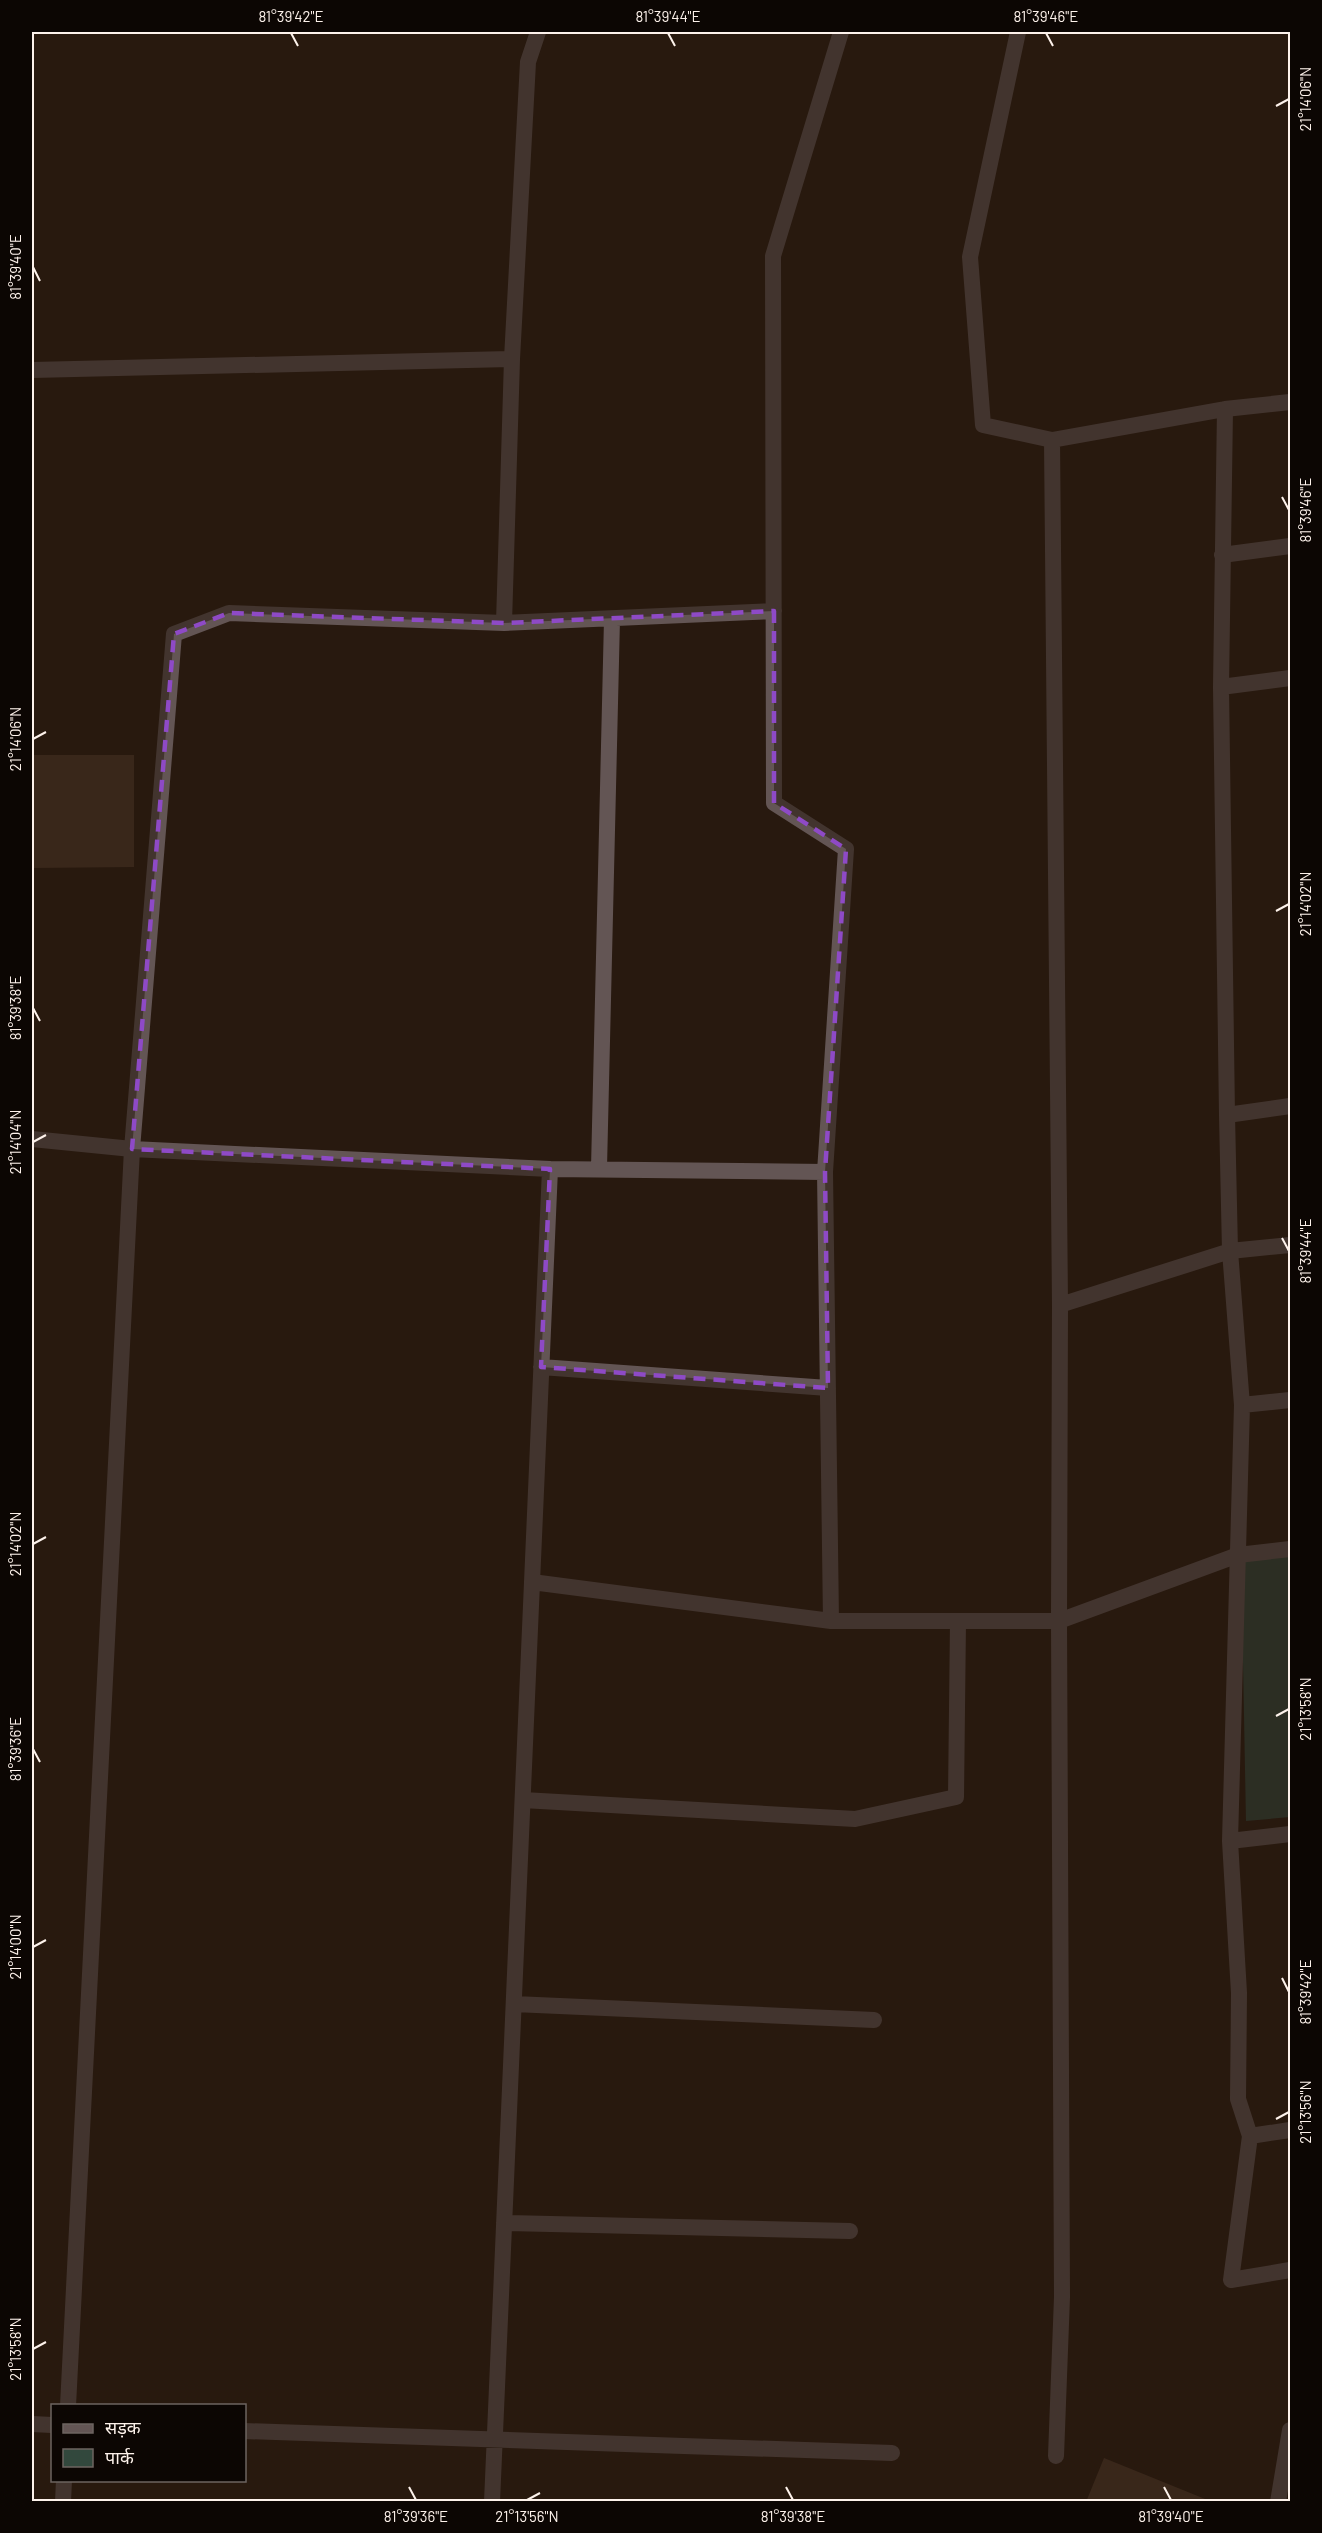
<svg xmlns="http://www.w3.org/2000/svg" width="1322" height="2533" font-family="Barlow,'Noto Sans Devanagari',sans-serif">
  <rect width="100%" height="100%" fill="#28190f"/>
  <path fill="#32483d" d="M 1290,1551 L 1290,1817 L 1246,1821 L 1241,1555 Z"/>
  <path fill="#4f3829" d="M 32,755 L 134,755 L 134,867 L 32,868 Z
    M 1104,2458 L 1210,2501 L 1210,2502 L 1086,2502 Z"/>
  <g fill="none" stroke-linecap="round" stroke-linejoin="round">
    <path stroke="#635554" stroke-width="16" d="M 1018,32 L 970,257 L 983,425 L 1052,440 L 1225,409 L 1290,402
      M 512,359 L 528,62 L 538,32
      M 32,370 L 512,359 L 504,623 L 774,611
      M 1225,409 L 1221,687 L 1227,1115 L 1230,1251 L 1242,1405 L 1230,1841 L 1239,1993 L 1238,2099 L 1250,2136 L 1231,2280 L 1290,2270
      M 1052,440 L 1060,1305
      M 1222,555 L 1290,546
      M 1221,687 L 1290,678
      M 1227,1115 L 1290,1106
      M 32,1139 L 132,1149 L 550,1169 L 492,2502
      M 599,1168 L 612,619
      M 550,1169 L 825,1172 L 846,849 L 774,803 L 773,256 L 841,32
      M 825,1172 L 831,1621 L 1059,1621 L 1060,1305 L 1230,1251 L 1290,1245
      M 541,1367 L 828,1388
      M 1242,1405 L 1290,1400
      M 532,1582 L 831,1621
      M 523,1800 L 855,1819 L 956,1797 L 958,1621
      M 1230,1841 L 1290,1834
      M 514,2004 L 874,2020
      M 1250,2136 L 1290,2130
      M 504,2223 L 850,2231
      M 68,2406 L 132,1149 L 174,634 L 229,613 L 504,623
      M 32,2424 L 52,2425
      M 244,2431 L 892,2453
      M 1056,2456 L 1062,2297 L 1059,1621 L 1238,1555 L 1290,1549
      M 63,2502 L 64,2480
      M 1278,2502 L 1290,2430"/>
  </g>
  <path d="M0 0H1322V2533H0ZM 774,611 L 774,803 L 846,849 L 825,1172 L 828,1388 L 541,1367 L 550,1169 L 132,1149 L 174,634 L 229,613 L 504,623 Z" fill="#28190f" fill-opacity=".55" fill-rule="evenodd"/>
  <path fill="none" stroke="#8e4ac6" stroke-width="4.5" stroke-dasharray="12 8" stroke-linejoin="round" d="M 774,611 L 774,803 L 846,849 L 825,1172 L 828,1388 L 541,1367 L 550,1169 L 132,1149 L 174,634 L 229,613 L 504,623 Z"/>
  <path fill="none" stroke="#fdf2eb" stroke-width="2" d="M 291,33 L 298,46M 668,33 L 675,46M 1046,33 L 1053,46M 1276,106 L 1289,99M 33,267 L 40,281M 1282,497 L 1289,510M 33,739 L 46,732M 1276,911 L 1289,904M 33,1008 L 40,1021M 33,1142 L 46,1135M 1282,1238 L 1289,1251M 33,1544 L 46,1537M 1276,1716 L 1289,1709M 33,1749 L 40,1762M 33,1947 L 46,1940M 1282,1978 L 1289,1992M 1276,2119 L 1289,2112M 33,2349 L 46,2342M 409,2487 L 416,2500M 786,2487 L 793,2500M 1164,2487 L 1171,2500M 527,2500 L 540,2493"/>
  <rect width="1322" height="2533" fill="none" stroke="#0c0603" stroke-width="66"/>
  <rect x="51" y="2404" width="195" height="78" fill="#0c0603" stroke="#6c6460" stroke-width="1.5"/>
  <rect x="63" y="2424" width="30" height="9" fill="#635554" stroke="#6c6460" stroke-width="1.5"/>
  <text x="105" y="2434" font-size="18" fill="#fdf2eb">सड़क</text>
  <rect x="63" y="2449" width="30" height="18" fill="#32483d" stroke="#6c6460" stroke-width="1.5"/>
  <text x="105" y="2464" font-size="18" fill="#fdf2eb">पार्क</text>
  <rect x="33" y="33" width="1256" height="2467" fill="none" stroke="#fdf2eb" stroke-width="2"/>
  <g font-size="15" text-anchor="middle" fill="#fdf2eb">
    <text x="291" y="22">81°39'42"E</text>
    <text x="668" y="22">81°39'44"E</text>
    <text x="1046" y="22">81°39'46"E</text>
    <text transform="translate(1306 99) rotate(-90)" y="5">21°14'06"N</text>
    <text transform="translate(16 267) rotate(-90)" y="5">81°39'40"E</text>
    <text transform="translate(1306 510) rotate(-90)" y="5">81°39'46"E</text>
    <text transform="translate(16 739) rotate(-90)" y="5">21°14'06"N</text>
    <text transform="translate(1306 904) rotate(-90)" y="5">21°14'02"N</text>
    <text transform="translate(16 1008) rotate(-90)" y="5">81°39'38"E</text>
    <text transform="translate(16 1142) rotate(-90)" y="5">21°14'04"N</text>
    <text transform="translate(1306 1251) rotate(-90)" y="5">81°39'44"E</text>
    <text transform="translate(16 1544) rotate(-90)" y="5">21°14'02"N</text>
    <text transform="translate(1306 1709) rotate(-90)" y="5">21°13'58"N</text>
    <text transform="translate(16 1749) rotate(-90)" y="5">81°39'36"E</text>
    <text transform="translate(16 1947) rotate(-90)" y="5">21°14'00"N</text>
    <text transform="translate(1306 1992) rotate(-90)" y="5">81°39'42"E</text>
    <text transform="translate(1306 2112) rotate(-90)" y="5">21°13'56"N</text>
    <text transform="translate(16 2349) rotate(-90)" y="5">21°13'58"N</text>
    <text x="416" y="2522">81°39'36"E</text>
    <text x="527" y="2522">21°13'56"N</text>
    <text x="793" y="2522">81°39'38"E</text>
    <text x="1171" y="2522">81°39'40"E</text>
  </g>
</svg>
